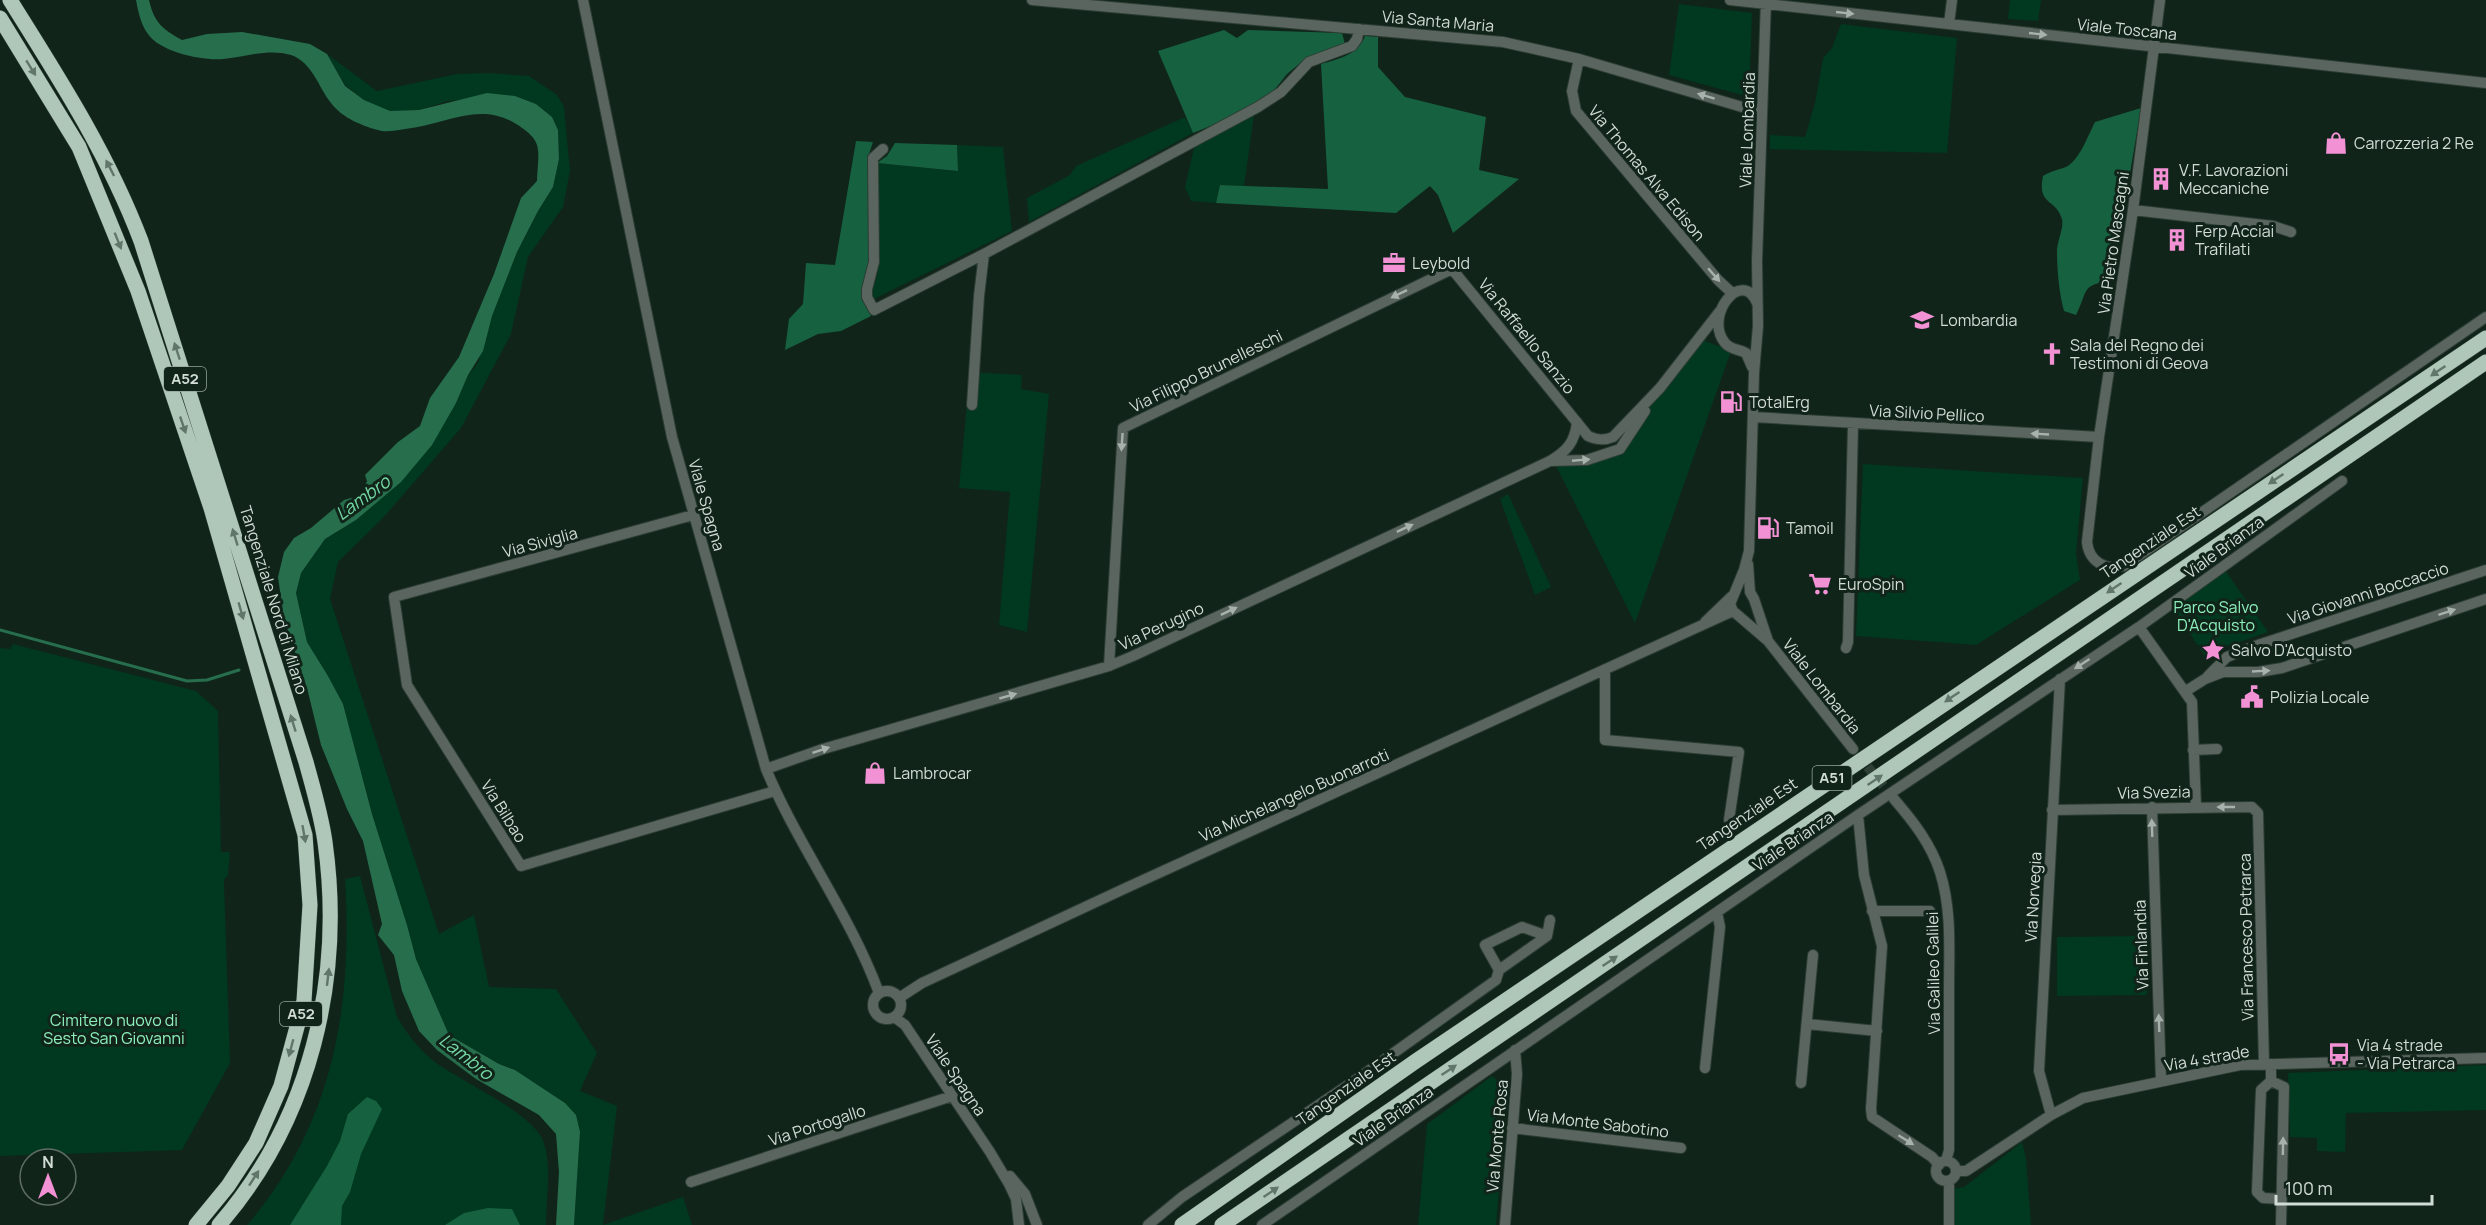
<svg xmlns="http://www.w3.org/2000/svg" width="2486" height="1225" font-family="Manrope,sans-serif">
  <rect width="100%" height="100%" fill="#11241a"/>
  <path fill="#003820" d="M 2010,0 L 2041,0 L 2038,21 L 2008,19 Z
    M 1679,4 L 1752,13 L 1749,97 L 1669,75 Z
    M 1841,24 L 1957,38 L 1947,153 L 1770,149 L 1770,135 L 1805,137 L 1815,103 L 1823,58 L 1832,48 Z
    M 327,54 L 377,91 L 457,74 L 490,73 L 529,76 L 557,95 L 564,107 L 570,171 L 563,207 L 528,257 L 511,334 L 461,428 L 383,518 L 338,562 L 330,599 L 439,934 L 474,915 L 489,987 L 556,989 L 597,1053 L 580,1091 L 617,1106 L 603,1225 L 683,1197 L 692,1225 L 574,1225 L 580,1132 L 565,1103 L 515,1070 L 499,1064 L 449,1035 L 416,959 L 407,925 L 372,814 L 343,704 L 328,676 L 307,642 L 296,593 L 301,573 L 325,539 L 356,520 L 371,505 L 456,403 L 468,375 L 478,363 L 492,316 L 517,252 L 538,211 L 553,187 L 559,159 L 558,130 L 552,117 L 536,104 L 515,96 L 448,101 L 419,110 L 390,112 L 364,100 L 345,85 Z
    M 1254,115 L 1244,186 L 1220,185 L 1216,203 L 1191,201 L 1185,187 L 1195,144 Z
    M 1185,117 L 1193,133 L 1029,222 L 1027,198 L 1070,175 L 1076,166 Z
    M 957,145 L 1003,147 L 1012,231 L 874,299 L 871,292 L 877,276 L 879,261 L 877,163 L 958,171 Z
    M 1700,339 L 1731,351 L 1635,623 L 1555,464 L 1611,454 Z
    M 970,372 L 1022,375 L 1021,389 L 1049,394 L 1027,632 L 999,625 L 1010,492 L 959,488 Z
    M 1863,464 L 2083,478 L 2076,553 L 2080,580 L 1976,645 L 1856,636 Z
    M 1508,494 L 1551,587 L 1535,595 L 1500,499 Z
    M 2225,570 L 2268,632 L 2231,645 L 2206,658 L 2173,608 Z
    M 13,644 L 196,691 L 218,711 L 221,852 L 230,852 L 228,875 L 224,880 L 230,1063 L 182,1150 L 0,1156 L 0,648 L 10,649 Z
    M 360,876 L 397,1017 C 406,1032 417,1047 431,1059 C 458,1081 534,1112 544,1143 C 552,1168 546,1199 546,1225 L 247,1225 C 333,1125 353,1007 345,879 Z
    M 2146,936 L 2147,995 L 2057,996 L 2057,937 Z
    M 2486,1065 L 2486,1110 L 2346,1113 L 2345,1152 L 2317,1151 L 2317,1138 L 2290,1137 L 2288,1073 Z
    M 1492,1076 L 1508,1087 L 1496,1225 L 1418,1225 L 1427,1124 Z
    M 2022,1142 L 2026,1159 L 2031,1225 L 1955,1225 L 1954,1189 L 1964,1187 Z"/>
  <path fill="#166140" d="M 1224,30 L 1237,38 L 1248,30 L 1342,33 L 1345,44 L 1305,59 L 1287,74 L 1272,93 L 1235,116 L 1193,133 L 1158,51 Z
    M 1365,36 L 1378,37 L 1378,67 L 1405,97 L 1486,117 L 1479,170 L 1519,179 L 1453,233 L 1438,195 L 1430,186 L 1396,213 L 1216,203 L 1220,185 L 1328,189 L 1321,64 C 1338,59 1358,55 1365,36 Z
    M 2141,108 L 2112,280 C 2080,286 2089,289 2076,315 L 2064,311 C 2059,292 2057,271 2057,251 C 2057,241 2064,229 2062,219 C 2056,198 2037,206 2043,176 C 2051,171 2058,170 2066,167 C 2080,160 2088,135 2095,122 Z
    M 856,141 L 873,142 L 868,157 L 869,263 L 861,290 L 862,299 L 871,316 L 841,331 L 818,334 L 785,350 L 789,319 L 803,304 L 806,263 L 835,265 Z
    M 895,143 L 957,145 L 958,171 L 877,163 L 887,156 Z
    M 367,1097 L 376,1101 L 382,1109 L 361,1154 L 350,1192 L 342,1206 L 341,1225 L 290,1225 L 327,1166 L 340,1141 L 348,1114 Z
    M 488,1208 L 512,1209 L 520,1225 L 445,1225 L 464,1213 Z"/>
  <path fill="#266e4c" d="M 136,0 L 149,0 C 154,22 162,29 182,40 L 207,34 L 242,32 L 310,44 L 327,54 L 345,86 L 364,100 L 390,111 L 419,110 L 487,93 L 515,96 L 536,104 L 552,117 L 558,130 L 559,159 L 553,187 L 538,211 L 517,252 L 492,316 L 483,351 L 468,375 L 456,403 L 432,445 L 401,482 L 356,520 L 325,539 L 301,573 L 296,593 L 307,642 L 328,676 L 343,704 L 372,814 L 407,925 L 416,959 L 449,1035 L 499,1064 L 515,1070 L 565,1103 L 576,1115 L 580,1132 L 574,1225 L 556,1225 L 559,1172 L 556,1134 L 539,1115 L 476,1079 L 437,1050 L 419,1031 L 402,991 L 394,955 L 378,935 L 382,924 L 363,841 L 347,809 L 321,745 L 307,688 L 284,619 L 278,577 L 284,552 L 294,538 L 311,528 L 344,500 L 361,495 L 367,481 L 365,475 L 398,442 L 420,426 L 430,398 L 459,357 L 494,274 L 521,198 L 537,181 C 537,170 540,155 537,145 C 535,138 528,132 522,128 C 482,98 447,125 405,129 C 398,130 389,132 382,131 C 364,127 342,118 331,103 C 319,88 312,62 291,55 C 269,48 244,57 223,59 C 202,61 160,52 148,34 C 141,25 138,11 136,0 Z"/>
  <g fill="none" stroke-linecap="round" stroke-linejoin="round">
    <path stroke="#266e4c" stroke-width="3" d="M 0,630 L 187,681 L 207,680 L 239,670"/>
    <path stroke="#2e4036" stroke-width="10" stroke-dasharray="10 5" stroke-linecap="butt" d="M 1858,755 L 1894,799"/>
    <g stroke="#2c3e34" stroke-width="12">
      <path id="minor" d="M 583,0 L 672,437 L 766,769 C 798,846 850,914 879,993
        M 1032,0 L 1503,42 L 1579,59 L 1749,109 L 1762,110
        M 1730,0 L 2486,83
        M 1766,0 L 1757,261 L 1758,326 L 1754,373 L 1749,551 L 1744,570 L 1730,604 L 1733,611 L 1768,641 L 1853,749
        M 2160,0 L 2133,210 L 2099,437 L 2087,542 C 2089,562 2106,571 2124,566 L 2486,317
        M 1949,24 L 1952,0
        M 1579,59 L 1572,91 L 1576,111 L 1718,280 L 1732,293
        M 883,149 L 873,158 L 874,262 L 867,289 L 867,297 L 874,310 L 984,254 L 1258,107 L 1281,92 L 1309,62 L 1352,46 L 1357,39 L 1359,29
        M 2133,210 L 2273,226 L 2291,232
        M 1752,367 L 1746,353 C 1739,349 1731,350 1725,343 C 1703,316 1742,267 1757,303
        M 972,405 L 979,296 L 984,254
        M 1753,417 L 2099,437
        M 1551,461 L 1587,460 L 1620,449 L 1645,411
        M 693,515 L 394,597 L 407,685 L 521,866 L 775,791
        M 1748,564 L 1750,592 L 1754,599 L 1768,641
        M 1705,622 L 1732,596
        M 2139,627 L 2192,702 L 2196,806
        M 1846,648 L 1848,642 L 1853,424
        M 1109,666 L 1123,428 L 1452,269 L 1588,436 C 1597,440 1604,441 1613,437 L 1660,388 L 1720,311
        M 1605,670 L 1605,740 L 1739,752 L 1729,820
        M 2208,676 L 2227,657 L 2255,646 L 2486,570
        M 2186,691 L 2205,679 L 2223,672 L 2258,672 L 2282,668 L 2486,599
        M 2193,750 L 2217,749
        M 766,769 L 823,749 L 1109,666 L 1133,656 L 1550,461 C 1567,451 1575,442 1577,422
        M 1894,799 C 1913,821 1931,844 1940,872 C 1952,910 1949,950 1949,990 C 1949,1043 1949,1096 1949,1150 L 1946,1161
        M 2152,807 L 2161,1081
        M 2052,810 L 2252,807 L 2258,813 L 2264,1064
        M 1858,815 L 1864,875 L 1882,946 L 1871,1109 L 1872,1117 L 1932,1157 L 1939,1165
        M 1872,911 L 1930,911
        M 1499,970 L 1485,945 L 1522,927 L 1547,936
        M873 1005a14 14 0 1 1 28 0a14 14 0 1 1-28 0Z
        M 899,998 L 922,983 L 1128,887 L 1733,611
        M 894,1017 L 905,1025 L 990,1152 L 1009,1184 L 1016,1199 L 1019,1225
        M 1807,1024 L 1877,1031
        M 2271,1064 L 2271,1081 L 2261,1090 L 2257,1192 L 2263,1198 L 2281,1199
        M 1705,1068 L 1720,927 L 1717,912
        M 2271,1081 L 2284,1087 L 2281,1225
        M 1801,1083 L 1813,955
        M 2051,1115 L 2039,1071 L 2060,679
        M 1512,1128 L 1681,1148
        M1936 1171a10 10 0 1 1 20 0a10 10 0 1 1-20 0Z
        M 1956,1171 L 1966,1171 L 2051,1115 L 2083,1098 L 2240,1065 L 2486,1058
        M 1010,1176 L 1025,1194 L 1037,1225
        M 1949,1181 L 1949,1225
        M 691,1182 L 952,1096
        M 1148,1225 L 1182,1197 L 1360,1077 L 1496,980 L 1499,970 L 1547,936 L 1550,920
        M 1262,1225 L 1858,815 L 2139,627 L 2342,481
        M 1505,1225 L 1517,1074 L 1515,1050"/>
    </g>
    <g stroke="#2c3e34" stroke-width="16">
      <path id="highway" d="M 10,0 C 59,78 108,154 141,241 L 306,762 C 313,788 321,814 325,842 C 344,978 311,1119 219,1225
        M 0,18 L 79,147 L 138,291 L 211,508 L 305,835 L 310,905 L 304,1001 L 281,1086 L 256,1143 L 228,1186 L 196,1225
        M 1182,1225 L 1416,1061 L 2486,338
        M 1222,1225 L 2486,362"/>
    </g>
    <use href="#minor" stroke="#5b655f" stroke-width="10"/>
    <use href="#highway" stroke="#afc7b9" stroke-width="15"/>
  </g>
  <defs><path id="oneway-solid" d="M-6-.8H1V-3.2L6.5 0L1 3.2V.8H-6Z" transform="scale(1.5)"/></defs>
  <g fill="#a8b2ac">
    <use href="#oneway-solid" transform="translate(1845 13) rotate(6)"/>
    <use href="#oneway-solid" transform="translate(2038 34) rotate(6)"/>
    <use href="#oneway-solid" transform="translate(1706 96) rotate(-163)"/>
    <use href="#oneway-solid" transform="translate(1714 275) rotate(49)"/>
    <use href="#oneway-solid" transform="translate(1399 294) rotate(154)"/>
    <use href="#oneway-solid" transform="translate(2040 434) rotate(-177)"/>
    <use href="#oneway-solid" transform="translate(1122 442) rotate(94)"/>
    <use href="#oneway-solid" transform="translate(1581 460) rotate(-5)"/>
    <use href="#oneway-solid" transform="translate(1405 528) rotate(-25)"/>
    <use href="#oneway-solid" transform="translate(1229 611) rotate(-25)"/>
    <use href="#oneway-solid" transform="translate(2447 612) rotate(-18)"/>
    <use href="#oneway-solid" transform="translate(2082 664) rotate(147)"/>
    <use href="#oneway-solid" transform="translate(2261 671) rotate(-3)"/>
    <use href="#oneway-solid" transform="translate(1008 696) rotate(-16)"/>
    <use href="#oneway-solid" transform="translate(821 750) rotate(-18)"/>
    <use href="#oneway-solid" transform="translate(2226 807) rotate(180)"/>
    <use href="#oneway-solid" transform="translate(2152 828) rotate(-92)"/>
    <use href="#oneway-solid" transform="translate(2159 1023) rotate(-92)"/>
    <use href="#oneway-solid" transform="translate(1906 1140) rotate(32)"/>
    <use href="#oneway-solid" transform="translate(2283 1146) rotate(-89)"/>
  </g>
  <g fill="#60766a">
    <use href="#oneway-solid" transform="translate(31 68) rotate(58)"/>
    <use href="#oneway-solid" transform="translate(110 168) rotate(-117)"/>
    <use href="#oneway-solid" transform="translate(118 241) rotate(68)"/>
    <use href="#oneway-solid" transform="translate(177 351) rotate(-108)"/>
    <use href="#oneway-solid" transform="translate(2438 371) rotate(146)"/>
    <use href="#oneway-solid" transform="translate(183 425) rotate(71)"/>
    <use href="#oneway-solid" transform="translate(2276 479) rotate(146)"/>
    <use href="#oneway-solid" transform="translate(235 537) rotate(-107)"/>
    <use href="#oneway-solid" transform="translate(2114 588) rotate(146)"/>
    <use href="#oneway-solid" transform="translate(241 611) rotate(74)"/>
    <use href="#oneway-solid" transform="translate(1952 697) rotate(146)"/>
    <use href="#oneway-solid" transform="translate(293 723) rotate(-107)"/>
    <use href="#oneway-solid" transform="translate(1875 780) rotate(-34)"/>
    <use href="#oneway-solid" transform="translate(304 834) rotate(80)"/>
    <use href="#oneway-solid" transform="translate(1610 961) rotate(-34)"/>
    <use href="#oneway-solid" transform="translate(328 977) rotate(-83)"/>
    <use href="#oneway-solid" transform="translate(291 1048) rotate(105)"/>
    <use href="#oneway-solid" transform="translate(1449 1070) rotate(-34)"/>
    <use href="#oneway-solid" transform="translate(254 1178) rotate(-57)"/>
    <use href="#oneway-solid" transform="translate(1271 1192) rotate(-34)"/>
  </g>
  <defs>
    <g id="shop-bare" transform="scale(1.8)"><path d="M-5-2.5h2.3a2.7 3.5 0 0 1 5.4 0H5L5.5 6h-11ZM-1.5-2.5h3a1.5 2.3 0 0 0-3 0Z" fill="#f391d5" stroke="#11241a" stroke-width="2.5" paint-order="stroke"/></g>
    <g id="building-bare" transform="scale(1.8)"><path d="M-4-6H4V6H1V3H-1V6H-4ZM-2.5-4.3h1.7v1.8h-1.7ZM.8-4.3h1.7v1.8H.8ZM-2.5-1h1.7V.8h-1.7ZM.8-1h1.7V.8H.8Z" fill="#f391d5" stroke="#11241a" stroke-width="2.5" paint-order="stroke"/></g>
    <g id="office-bare" transform="scale(1.8)"><path d="M-6-3h4V-5.5h4V-3h4V5H-6ZM-1-4.5V-3h2v-1.5ZM-6 0V1H6V0Z" fill="#f391d5" stroke="#11241a" stroke-width="2.5" paint-order="stroke"/></g>
    <g id="school-bare" transform="scale(1.8)"><path d="M0-5L7-2L0 1L-7-2ZM-4 1L0 2.5L4 1V4Q0 6-4 4Z" fill="#f391d5" stroke="#11241a" stroke-width="2.5" paint-order="stroke"/></g>
    <g id="church-bare" transform="scale(1.8)"><path d="M-1.2-6h2.4v3.5h3.3v2.4h-3.3V6h-2.4V-.1h-3.3v-2.4h3.3Z" fill="#f391d5" stroke="#11241a" stroke-width="2.5" paint-order="stroke"/></g>
    <g id="fuel-bare" transform="scale(1.8)"><path d="M-5.5-6h7V0h2V4h1.3V-2.5L3-4.5l.8-.8L6-3V5H2.5V1h-1V6h-7ZM-4.2-4.7v3.2H.2V-4.7Z" fill="#f391d5" stroke="#11241a" stroke-width="2.5" paint-order="stroke"/></g>
    <g id="supermarket-bare" transform="scale(1.8)"><path d="M-6-5.5h2.5l.6 2H6L4.5 2H-2.5L-4.4-4H-6ZM-1.5 3.2a1.3 1.3 0 1 0 .1 0ZM3 3.2a1.3 1.3 0 1 0 .1 0Z" fill="#f391d5" stroke="#11241a" stroke-width="2.5" paint-order="stroke"/></g>
    <g id="sight-bare" transform="scale(1.8)"><path d="M0-6L1.8-2.2L6-1.7L2.9 1.2L3.7 5.4L0 3.3L-3.7 5.4L-2.9 1.2L-6-1.7L-1.8-2.2Z" fill="#f391d5" stroke="#11241a" stroke-width="2.5" paint-order="stroke"/></g>
    <g id="civic-bare" transform="scale(1.8)"><path d="M-.6-6.5H3V-4.5H.6V-3L4-1V1h2V6H-6V1h2V-1L-.6-3ZM-1.2 2.5V6h2.4V2.5Z" fill="#f391d5" stroke="#11241a" stroke-width="2.5" paint-order="stroke"/></g>
    <g id="bus-bare" transform="scale(1.8)"><path d="M-5-6H5V4H4V6H2V4H-2V6H-4V4H-5ZM-3.5-4V0h7V-4ZM-3.5 1.2v1.5H-2V1.2ZM2 1.2v1.5H3.5V1.2Z" fill="#f391d5" stroke="#11241a" stroke-width="2.5" paint-order="stroke"/></g>
  </defs>
  <g fill-rule="evenodd">
    <use href="#shop-bare" x="2336" y="143"/>
    <use href="#building-bare" x="2161" y="179"/>
    <use href="#building-bare" x="2177" y="240"/>
    <use href="#office-bare" x="1394" y="263"/>
    <use href="#school-bare" x="1922" y="320"/>
    <use href="#church-bare" x="2052" y="354"/>
    <use href="#fuel-bare" x="1731" y="402"/>
    <use href="#fuel-bare" x="1768" y="528"/>
    <use href="#supermarket-bare" x="1820" y="584"/>
    <use href="#sight-bare" x="2213" y="650"/>
    <use href="#civic-bare" x="2252" y="697"/>
    <use href="#shop-bare" x="875" y="773"/>
    <use href="#bus-bare" x="2339" y="1054"/>
  </g>
  <g text-anchor="middle" stroke-width="6" stroke-linejoin="round" paint-order="stroke">
    <g fill="#11241a" stroke="#97a59d" stroke-width="1.5">
      <rect x="164" y="367" width="42" height="24" rx="4.5"/>
      <rect x="1812.5" y="766" width="39" height="24" rx="4.5"/>
      <rect x="280" y="1002" width="42" height="24" rx="4.5"/>
    </g>
    <g font-size="15" font-weight="bold" fill="#d1dcd5">
      <text x="185" y="384">A52</text>
      <text x="1832" y="783">A51</text>
      <text x="301" y="1019">A52</text>
    </g>
    <g font-size="16" fill="#d1dcd5" stroke="#11241a">
      <text transform="translate(1438 21) rotate(5)" y="6">Via Santa Maria</text>
      <text transform="translate(2127 29) rotate(6)" y="6">Viale Toscana</text>
      <text transform="translate(1747 130) rotate(-88)" y="6">Viale Lombardia</text>
      <text transform="translate(1647 173) rotate(50)" y="6">Via Thomas Alva Edison</text>
      <text transform="translate(2113 243) rotate(-82)" y="6">Via Pietro Mascagni</text>
      <text transform="translate(1527 336) rotate(51)" y="6">Via Raffaello Sanzio</text>
      <text transform="translate(1206 371) rotate(-26)" y="6">Via Filippo Brunelleschi</text>
      <text transform="translate(1927 413) rotate(3)" y="6">Via Silvio Pellico</text>
      <text transform="translate(707 505) rotate(74)" y="6">Viale Spagna</text>
      <text transform="translate(540 542) rotate(-15)" y="6">Via Siviglia</text>
      <text transform="translate(2150 542) rotate(-34)" y="6">Tangenziale Est</text>
      <text transform="translate(2224 547) rotate(-36)" y="6">Viale Brianza</text>
      <text transform="translate(2368 593) rotate(-18)" y="6">Via Giovanni Boccaccio</text>
      <text transform="translate(274 600) rotate(73)" y="6">Tangenziale Nord di Milano</text>
      <text transform="translate(1161 626) rotate(-25)" y="6">Via Perugino</text>
      <text transform="translate(1822 686) rotate(52)" y="6">Viale Lombardia</text>
      <text transform="translate(2154 792) rotate(-1)" y="6">Via Svezia</text>
      <text transform="translate(1294 795) rotate(-24)" y="6">Via Michelangelo Buonarroti</text>
      <text transform="translate(504 811) rotate(58)" y="6">Via Bilbao</text>
      <text transform="translate(1747 814) rotate(-34)" y="6">Tangenziale Est</text>
      <text transform="translate(1793 841) rotate(-34)" y="6">Viale Brianza</text>
      <text transform="translate(2033 897) rotate(-87)" y="6">Via Norvegia</text>
      <text transform="translate(2246 937) rotate(-91)" y="6">Via Francesco Petrarca</text>
      <text transform="translate(2141 945) rotate(-92)" y="6">Via Finlandia</text>
      <text transform="translate(1933 973) rotate(-91)" y="6">Via Galileo Galilei</text>
      <text transform="translate(2207 1058) rotate(-10)" y="6">Via 4 strade</text>
      <text transform="translate(956 1075) rotate(56)" y="6">Viale Spagna</text>
      <text transform="translate(1346 1088) rotate(-35)" y="6">Tangenziale Est</text>
      <text transform="translate(1393 1116) rotate(-35)" y="6">Viale Brianza</text>
      <text transform="translate(1598 1123) rotate(7)" y="6">Via Monte Sabotino</text>
      <text transform="translate(817 1125) rotate(-18)" y="6">Via Portogallo</text>
      <text transform="translate(1497 1136) rotate(-85)" y="6">Via Monte Rosa</text>
    </g>
    <g font-size="16" fill="#d1dcd5" stroke="#11241a" text-anchor="start">
      <text x="2354" y="149">Carrozzeria 2 Re</text>
      <text x="2179" y="176">V.F. Lavorazioni<tspan x="2179" dy="18">Meccaniche</tspan></text>
      <text x="2195" y="237">Ferp Acciai<tspan x="2195" dy="18">Trafilati</tspan></text>
      <text x="1412" y="269">Leybold</text>
      <text x="1940" y="326">Lombardia</text>
      <text x="2070" y="351">Sala del Regno dei<tspan x="2070" dy="18">Testimoni di Geova</tspan></text>
      <text x="1749" y="408">TotalErg</text>
      <text x="1786" y="534">Tamoil</text>
      <text x="1838" y="590">EuroSpin</text>
      <text x="2231" y="656">Salvo D'Acquisto</text>
      <text x="2270" y="703">Polizia Locale</text>
      <text x="893" y="779">Lambrocar</text>
      <text x="2357" y="1051">Via 4 strade<tspan x="2357" dy="18">- Via Petrarca</tspan></text>
    </g>
    <g font-size="16" fill="#8df0bc" stroke="#11241a">
      <text x="2216" y="613">Parco Salvo<tspan x="2216" dy="18">D'Acquisto</tspan></text>
      <text x="114" y="1026">Cimitero nuovo di<tspan x="114" dy="18">Sesto San Giovanni</tspan></text>
    </g>
    <g font-size="18" font-style="italic" fill="#75d9a5" stroke="#11241a">
      <text transform="translate(363 498) rotate(-36)" y="6">Lambro</text>
      <text transform="translate(466 1057) rotate(38)" y="6">Lambro</text>
    </g>
  </g>
  <g transform="translate(48 1177)"><circle r="28" fill="#11241a" stroke="#5e6e65" stroke-width="1.5"/>
  <path d="M0-4.5L10 22L0 15L-10 22Z" fill="#f391d5"/>
  <text y="-9" font-size="16" font-weight="bold" text-anchor="middle" fill="#d1dcd5">N</text>
  </g>
  <path d="M2276 1195v9h156v-9" fill="none" stroke="#d1dcd5" stroke-width="3"/>
  <text x="2285" y="1195" font-size="18" fill="#d1dcd5" stroke="#11241a" stroke-width="4.5" paint-order="stroke">100 m</text>
</svg>
